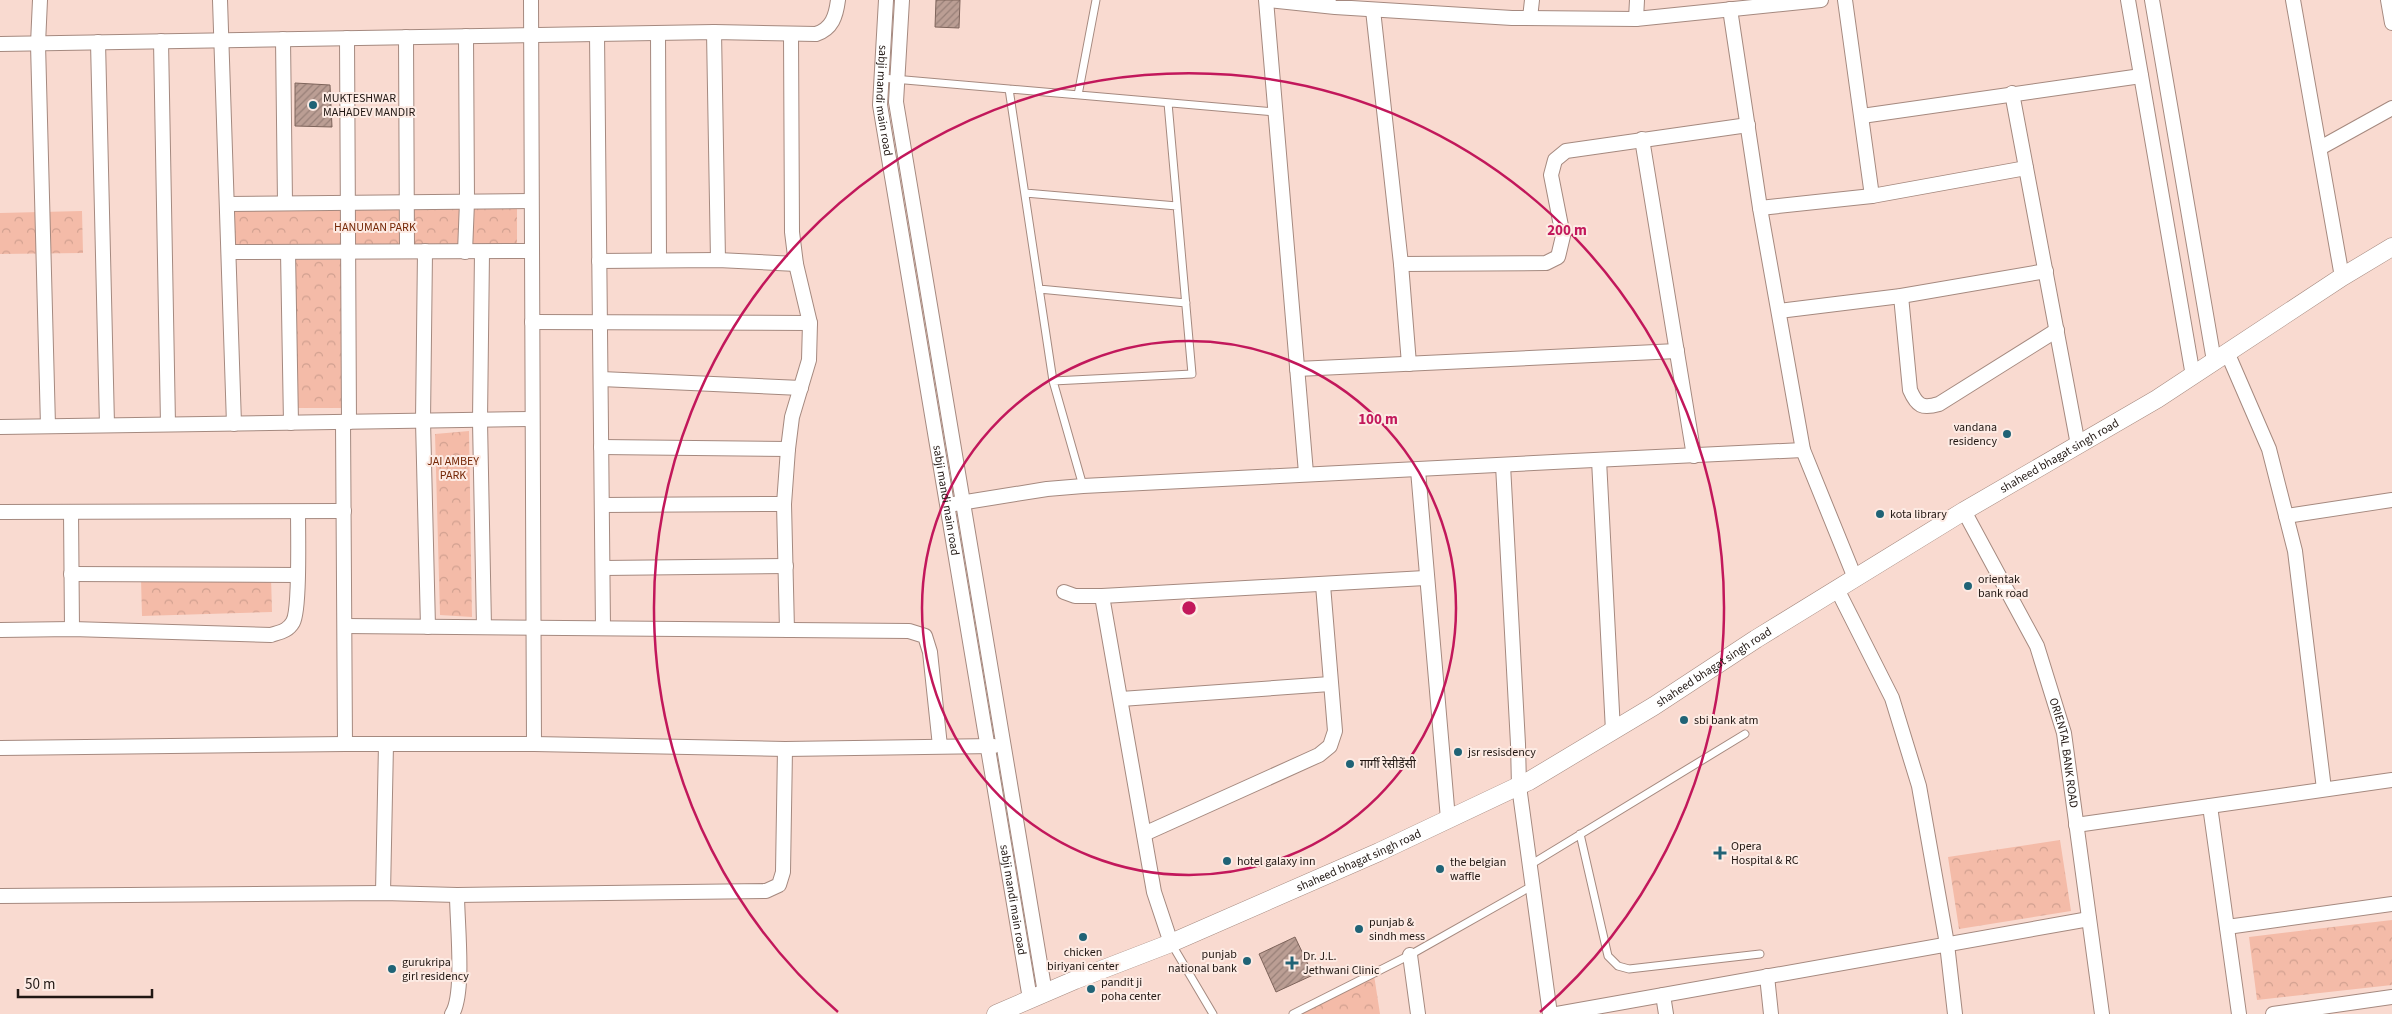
<svg xmlns="http://www.w3.org/2000/svg" width="2392" height="1014" font-family="'Source Sans 3','Noto Sans Devanagari',sans-serif">
  <defs>
    <pattern id="park-crowns" width="20" height="18" patternUnits="userSpaceOnUse" patternTransform="scale(1.25)"><rect width="20" height="18" fill="#f4bba8"/><path d="M2 6a3 3 0 1 1 6 0M12 15a3 3 0 1 1 6 0" fill="none" stroke="#d1a090"/></pattern>
    <pattern id="building-hatch" width="6" height="6" patternUnits="userSpaceOnUse" patternTransform="scale(1.25)"><rect width="6" height="6" fill="#bb9e94"/><path d="M-1 1l2-2M0 6l6-6M5 7l2-2" fill="none" stroke="#988078"/></pattern>
  </defs>
  <rect width="100%" height="100%" fill="#f9dad0"/>
  <path fill="url(#park-crowns)" d="M 517,207 L 517,245 L 234,247 L 233,209 Z
    M 82,211 L 83,253 L 0,254 L 0,213 Z
    M 294,260 L 343,260 L 344,408 L 295,408 Z
    M 469,431 L 472,617 L 440,615 L 435,434 Z
    M 271,576 L 272,612 L 142,616 L 141,579 Z
    M 2060,840 L 2071,911 L 1959,929 L 1948,857 Z
    M 2392,920 L 2392,985 L 2257,1000 L 2249,937 Z
    M 1374,975 L 1380,1014 L 1295,1014 Z"/>
  <path fill="url(#building-hatch)" stroke="#7e645b" d="M 936,0 L 960,0 L 959,28 L 935,27 Z
    M 295,83 L 330,85 L 332,127 L 295,126 Z
    M 1295,937 L 1313,975 L 1276,992 L 1259,954 Z"/>
  <g fill="none" stroke-linecap="round" stroke-linejoin="round">
    <g stroke="#a5897f" stroke-width="9">
      <path id="service" d="M 882,78 L 1275,112
        M 1009,89 L 1053,381 L 1083,486
        M 1078,95 L 1096,0
        M 1025,193 L 1177,206
        M 1039,289 L 1186,303
        M 1053,381 L 1192,374 L 1168,103
        M 1580,834 L 1608,956 L 1618,966 L 1629,969 L 1760,954
        M 1530,865 L 1745,734
        M 1171,943 L 1213,1014
        M 1293,1014 L 1410,955 L 1532,886"/>
    </g>
    <g stroke="#a5897f" stroke-width="16">
      <g id="minor">
        <path d="M 40,0 L 38,44 L 48,426"/>
        <path d="M 220,0 L 234,424"/>
        <path d="M 531,0 L 534,744"/>
        <path id="s1" d="M 886,0 L 880,105 L 1030,999"/>
        <path d="M 902,0 L 896,102 L 1045,993"/>
        <path d="M 1266,0 L 1306,473"/>
        <path d="M 1269,0 L 1335,7 L 1512,18 L 1636,19 L 1821,0"/>
        <path d="M 1845,0 L 1872,196"/>
        <path d="M 2128,0 L 2193,376"/>
        <path d="M 2152,0 L 2214,361"/>
        <path d="M 2293,0 L 2342,277"/>
        <path d="M 2388,0 L 2392,23"/>
        <path d="M 1730,9 L 1760,208 L 1803,450 L 1855,578"/>
        <path d="M 1373,10 L 1401,264 L 1409,364"/>
        <path d="M 1530,18 L 1532,0"/>
        <path d="M 1636,19 L 1637,0"/>
        <path d="M 714,32 L 718,260"/>
        <path d="M 658,33 L 659,260"/>
        <path d="M 597,34 L 603,628"/>
        <path d="M 406,37 L 407,251"/>
        <path d="M 347,38 L 349,422"/>
        <path d="M 283,39 L 285,203"/>
        <path d="M 161,41 L 168,424"/>
        <path d="M 98,42 L 107,425"/>
        <path d="M 0,44 L 714,32 L 816,34 C 832,29 836,16 838,0"/>
        <path d="M 2012,93 L 2078,445"/>
        <path d="M 1862,116 L 2141,76"/>
        <path d="M 1642,139 L 1694,456"/>
        <path d="M 2320,148 L 2392,108"/>
        <path d="M 228,204 L 531,201"/>
        <path d="M 1760,208 L 1872,196 L 2026,168"/>
        <path d="M 425,251 L 423,421 L 428,627"/>
        <path d="M 229,252 L 532,251"/>
        <path d="M 288,252 L 291,423"/>
        <path d="M 465,252 L 467,202 L 466,36"/>
        <path d="M 482,252 L 480,421 L 484,627"/>
        <path d="M 599,261 L 718,260 L 796,264"/>
        <path d="M 1401,264 L 1546,263 L 1558,257 L 1563,236 L 1551,175 L 1555,160 L 1566,151 L 1748,125"/>
        <path d="M 1901,296 L 1910,390 C 1917,406 1922,409 1939,404 L 2057,330"/>
        <path d="M 1779,311 L 1901,296 L 2046,271"/>
        <path d="M 532,322 L 810,323"/>
        <path d="M 2227,352 L 2269,449 L 2295,551 L 2324,789"/>
        <path d="M 1297,369 L 1677,351"/>
        <path d="M 601,379 L 801,388"/>
        <path d="M 343,422 L 345,744"/>
        <path d="M 0,427 L 532,419"/>
        <path d="M 601,447 L 788,449"/>
        <path d="M 1599,460 L 1613,731"/>
        <path d="M 1503,465 L 1518,744 L 1519,786 L 1550,1014"/>
        <path d="M 1418,470 L 1448,819"/>
        <path d="M 954,504 L 1047,489 L 1083,486 C 1323,472 1563,462 1803,450"/>
        <path d="M 602,505 L 784,504"/>
        <path id="s2" d="M 1964,511 L 2037,646 L 2064,733 L 2102,1014"/>
        <path d="M 0,512 L 344,511"/>
        <path d="M 71,512 L 72,629"/>
        <path d="M 2286,516 L 2392,500"/>
        <path d="M 603,568 L 786,566"/>
        <path d="M 71,574 L 297,575"/>
        <path d="M 1837,589 L 1892,698 L 1919,786 L 1947,944 L 1955,1014"/>
        <path d="M 1064,592 L 1075,596 L 1102,596 L 1425,578"/>
        <path d="M 1102,596 L 1154,892 L 1171,943"/>
        <path d="M 345,626 L 909,631 L 925,636 L 930,652 L 940,746"/>
        <path d="M 0,630 L 72,629 L 271,635 C 280,632 288,631 293,622 C 300,610 298,530 298,512"/>
        <path d="M 787,630 L 784,504 L 788,449 L 792,417 L 809,360 L 810,323 L 796,264 L 792,232 L 791,35"/>
        <path d="M 1121,699 L 1330,684"/>
        <path d="M 0,748 L 345,744 L 534,744 L 785,749 L 994,746"/>
        <path d="M 2210,806 L 2239,1014"/>
        <path d="M 2076,825 L 2392,780"/>
        <path d="M 1144,834 L 1319,755 L 1330,746 L 1335,731 L 1323,585"/>
        <path d="M 383,893 L 386,744"/>
        <path d="M 0,896 L 383,893 L 457,895 L 766,891 L 779,885 L 783,872 L 785,749"/>
        <path d="M 2227,927 L 2392,904"/>
        <path d="M 1410,955 L 1418,1014"/>
        <path d="M 1767,976 L 1771,1014"/>
        <path d="M 1663,995 L 1666,1014"/>
        <path d="M 452,1014 C 465,994 457,922 457,895"/>
        <path d="M 1557,1014 L 2089,919"/>
        <path d="M 2273,1014 L 2392,997"/>
      </g>
    </g>
    <g stroke="#a5897f" stroke-width="19">
      <g id="tertiary">
        <path id="s3" d="M 996,1014 L 1075,980 L 1171,943 L 1379,852 L 1529,781 L 1654,706 L 1756,639 L 1964,511 L 2157,399 L 2342,277 L 2392,247"/>
      </g>
    </g>
    <use href="#service" stroke="#fff" stroke-width="7"/>
    <use href="#minor" stroke="#fff" stroke-width="14"/>
    <use href="#tertiary" stroke="#fff" stroke-width="18"/>
  </g>
  <g fill="none" stroke="#c2185b" stroke-width="2.5">
    <circle cx="1189" cy="608" r="267"/>
    <path d="M838 1012A535 535 0 1 1 1540 1012"/>
  </g>
  <g fill="#206376" stroke="#fdebe4" stroke-width="2">
    <circle cx="313" cy="105" r="5"/>
    <circle cx="2007" cy="434" r="5"/>
    <circle cx="1880" cy="514" r="5"/>
    <circle cx="1968" cy="586" r="5"/>
    <circle cx="1684" cy="720" r="5"/>
    <circle cx="1458" cy="752" r="5"/>
    <circle cx="1350" cy="764" r="5"/>
    <path d="M1717.5 845.5h5v5h5v5h-5v5h-5v-5h-5v-5h5z"/>
    <circle cx="1227" cy="861" r="5"/>
    <circle cx="1440" cy="869" r="5"/>
    <circle cx="1359" cy="929" r="5"/>
    <circle cx="1083" cy="937" r="5"/>
    <circle cx="1247" cy="961" r="5"/>
    <path d="M1289.5 955.5h5v5h5v5h-5v5h-5v-5h-5v-5h5z"/>
    <circle cx="392" cy="969" r="5"/>
    <circle cx="1091" cy="989" r="5"/>
  </g>
  <g text-anchor="middle" stroke-width="4" stroke-linejoin="round" paint-order="stroke">
    <g font-size="12" fill="#211713" stroke="#fdebe4" text-anchor="start">
      <text x="323" y="102">MUKTESHWAR<tspan x="323" dy="14">MAHADEV MANDIR</tspan></text>
      <text x="1997" y="431" text-anchor="end">vandana<tspan x="1997" dy="14">residency</tspan></text>
      <text x="1890" y="518">kota library</text>
      <text x="1978" y="583">orientak<tspan x="1978" dy="14">bank road</tspan></text>
      <text x="1694" y="724">sbi bank atm</text>
      <text x="1468" y="756">jsr resisdency</text>
      <text x="1360" y="768">गार्गी रेसीडेंसी</text>
      <text x="1731" y="850">Opera<tspan x="1731" dy="14">Hospital &amp; RC</tspan></text>
      <text x="1237" y="865">hotel galaxy inn</text>
      <text x="1450" y="866">the belgian<tspan x="1450" dy="14">waffle</tspan></text>
      <text x="1369" y="926">punjab &amp;<tspan x="1369" dy="14">sindh mess</tspan></text>
      <text x="1083" y="956" text-anchor="middle">chicken<tspan x="1083" dy="14">biriyani center</tspan></text>
      <text x="1237" y="958" text-anchor="end">punjab<tspan x="1237" dy="14">national bank</tspan></text>
      <text x="1303" y="960">Dr. J.L.<tspan x="1303" dy="14">Jethwani Clinic</tspan></text>
      <text x="402" y="966">gurukripa<tspan x="402" dy="14">girl residency</tspan></text>
      <text x="1101" y="986">pandit ji<tspan x="1101" dy="14">poha center</tspan></text>
    </g>
    <g font-size="12" fill="#211713" stroke="#fdebe4">
      <text dy="4" stroke="none"><textPath href="#s1" startOffset="101">sabji mandi main road</textPath></text>
      <text dy="4" stroke="none"><textPath href="#s3" startOffset="1204">shaheed bhagat singh road</textPath></text>
      <text dy="4" stroke="none"><textPath href="#s1" startOffset="506">sabji mandi main road</textPath></text>
      <text dy="4" stroke="none"><textPath href="#s3" startOffset="799">shaheed bhagat singh road</textPath></text>
      <text dy="4" stroke="none"><textPath href="#s2" startOffset="264">ORIENTAL BANK ROAD</textPath></text>
      <text dy="4" stroke="none"><textPath href="#s3" startOffset="394">shaheed bhagat singh road</textPath></text>
      <text dy="4" stroke="none"><textPath href="#s1" startOffset="911">sabji mandi main road</textPath></text>
    </g>
    <g font-size="12" fill="#752706" stroke="#fdebe4">
      <text x="375" y="231">HANUMAN PARK</text>
      <text x="453" y="465">JAI AMBEY<tspan x="453" dy="14">PARK</tspan></text>
    </g>
  </g>
  <circle cx="1189" cy="608" r="8" fill="#c2185b" stroke="#fdebe4" stroke-width="2.5"/>
  <g font-size="15" text-anchor="middle" font-weight="bold" fill="#c2185b" stroke="#fdebe4" stroke-width="4" stroke-linejoin="round" paint-order="stroke">
    <text x="1567" y="235">200 m</text>
    <text x="1378" y="424">100 m</text>
  </g>
  <path d="M18 989v8h134v-8" fill="none" stroke="#211713" stroke-width="2.5"/>
  <text x="25" y="989" font-size="15" fill="#211713" stroke="#fdebe4" stroke-width="4" paint-order="stroke">50 m</text>
</svg>
